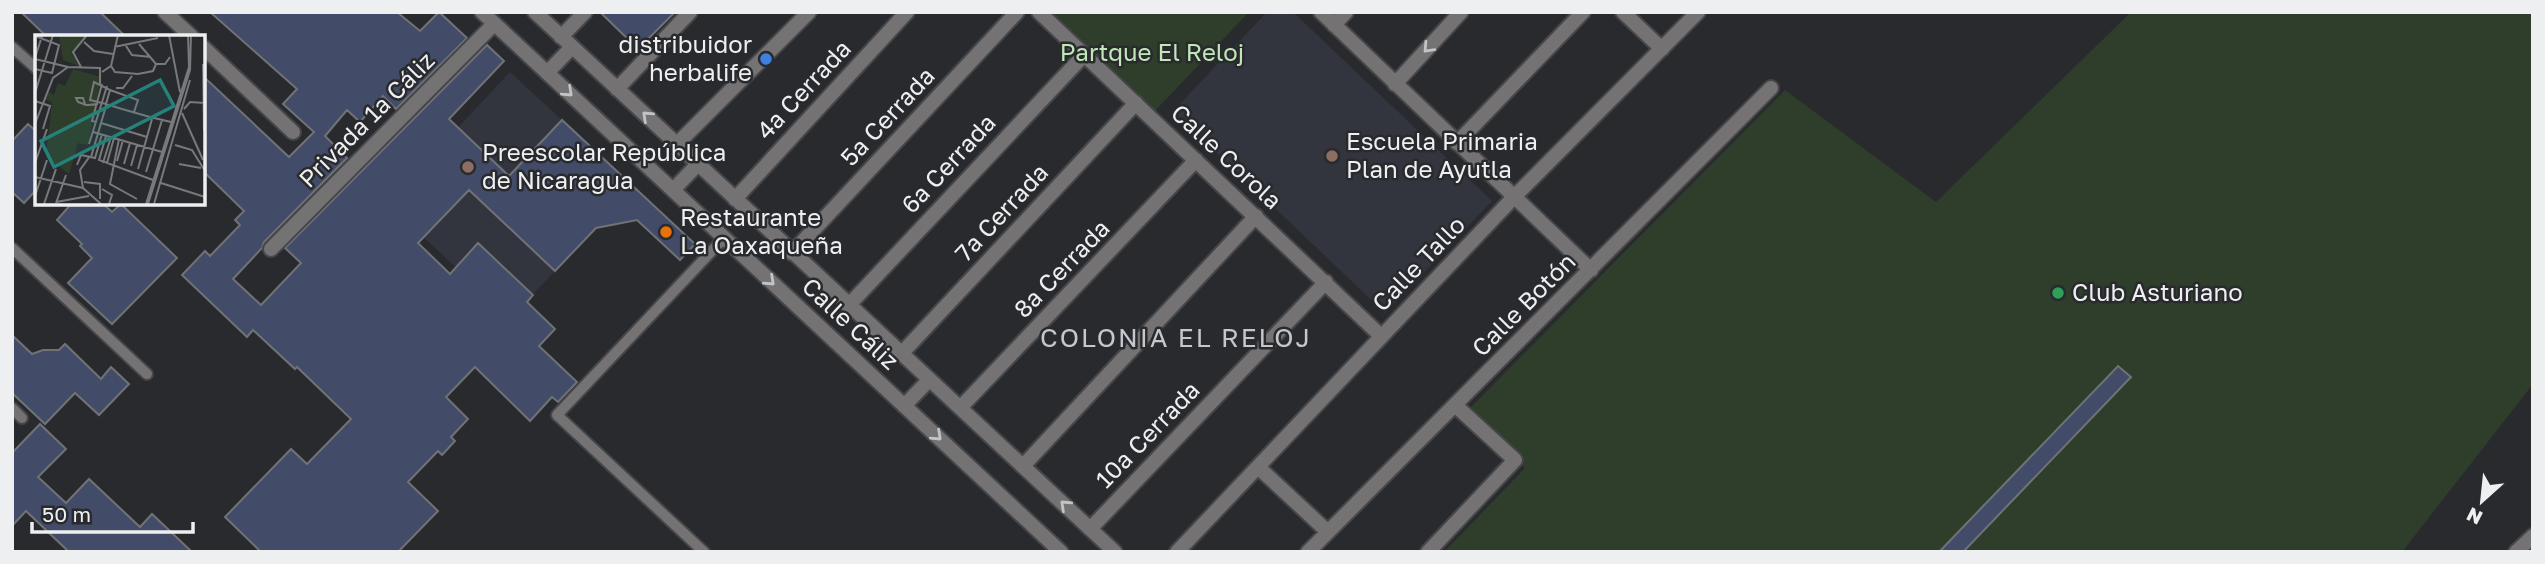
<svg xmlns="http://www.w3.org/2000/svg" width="2545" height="564" font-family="'Golos Text',sans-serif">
  <rect width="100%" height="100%" fill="#292a2e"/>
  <path fill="#32353e" d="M 1267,12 L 1293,12 L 1492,201 L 1385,313 L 1173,111 Z
    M 510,72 L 562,120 L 483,203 L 555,271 L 510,318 L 387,203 Z"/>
  <path fill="#2e3e2b" d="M 1049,12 L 1249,12 L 1154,112 Z
    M 2131,12 L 2533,12 L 2533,384 L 2402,552 L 1444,552 L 1525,468 L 1466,412 L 1785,90 L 1936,202 Z"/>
  <path fill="#424c68" stroke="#707276" stroke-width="2" d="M 21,12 L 100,12 L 126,37 L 47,37 Z
    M 210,12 L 397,12 L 420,31 L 439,12 L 467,38 L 396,109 L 383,96 L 360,122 L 347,110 L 325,136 L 347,158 L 264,242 L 262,248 L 233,279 L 261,305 L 301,263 L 285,248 L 487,45 L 504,61 L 449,119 L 509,176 L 562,120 L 695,244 L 680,260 L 637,220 L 596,228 L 555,271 L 469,190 L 418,243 L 450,274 L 478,243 L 533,295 L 527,302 L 555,329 L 539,346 L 577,382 L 558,402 L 552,397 L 530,421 L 475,367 L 446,397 L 468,419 L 451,437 L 455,441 L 442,455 L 438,451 L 408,482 L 438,511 L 398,552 L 261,552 L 225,517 L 291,449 L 307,464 L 351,419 L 297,367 L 295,369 L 253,330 L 247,337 L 182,275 L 205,251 L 210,256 L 240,225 L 235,220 L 244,211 L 203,171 L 203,76 L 289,157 L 314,132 L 283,104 L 297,89 Z
    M 600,12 L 675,12 L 638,49 Z
    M 28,124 L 37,132 L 37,189 L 24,203 L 12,192 L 12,141 Z
    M 72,203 L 102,203 L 112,212 L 121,204 L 177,258 L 112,324 L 68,283 L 92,258 L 80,246 L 82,244 L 57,220 Z
    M 12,335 L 32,354 L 43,350 L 59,350 L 65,344 L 101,379 L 111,367 L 129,384 L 99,415 L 75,393 L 45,424 L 12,393 Z
    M 2118,366 L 2131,377 L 1963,552 L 1939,552 Z
    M 40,424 L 66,449 L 38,477 L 66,503 L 89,479 L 140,527 L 152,514 L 192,552 L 69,552 L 26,511 L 12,526 L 12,453 Z"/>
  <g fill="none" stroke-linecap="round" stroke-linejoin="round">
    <g stroke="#454649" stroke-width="14">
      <path id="lane" d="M 12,47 L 37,69
        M 12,248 L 147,374
        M 12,408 L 22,418
        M 704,552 L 557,415 L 724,238"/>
    </g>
    <g stroke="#454649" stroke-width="18">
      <path id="street" d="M 165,12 L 192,37
        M 482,12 L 1061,552
        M 535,12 L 1115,552
        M 1039,12 L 1381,336
        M 1321,12 L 1591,270
        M 1623,12 L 1662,49
        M 1334,25 L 1346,12
        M 561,37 L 585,12
        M 203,47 L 293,132
        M 547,73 L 572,47
        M 1395,84 L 1461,12
        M 617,89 L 690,12
        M 1457,143 L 1583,12
        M 677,144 L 809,12
        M 673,190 L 698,164
        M 735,199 L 907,12
        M 271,249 L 494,24
        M 792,253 L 1017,12
        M 848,306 L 1084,55
        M 901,354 L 1136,103
        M 904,406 L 929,380
        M 960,408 L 1196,160
        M 1023,466 L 1256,216
        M 1258,467 L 1328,532
        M 1090,529 L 1326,282
        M 1177,552 L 1514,197 L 1698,12
        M 1308,552 L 1771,88
        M 1428,552 L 1515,460 L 1455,405
        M 2516,552 L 2533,536"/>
    </g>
    <use href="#lane" stroke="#747272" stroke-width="10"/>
    <use href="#street" stroke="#747272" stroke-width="14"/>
  </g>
  <defs><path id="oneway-chevron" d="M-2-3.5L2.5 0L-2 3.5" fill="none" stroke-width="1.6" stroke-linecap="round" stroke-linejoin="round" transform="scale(1.75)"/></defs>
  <g stroke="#c3c3c5">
    <use href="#oneway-chevron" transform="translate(1428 48) rotate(133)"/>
    <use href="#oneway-chevron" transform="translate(568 92) rotate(43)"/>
    <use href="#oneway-chevron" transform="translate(647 116) rotate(-137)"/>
    <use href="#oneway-chevron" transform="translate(770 281) rotate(43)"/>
    <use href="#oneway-chevron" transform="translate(937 436) rotate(43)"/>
    <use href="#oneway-chevron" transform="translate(1065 505) rotate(-137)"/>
  </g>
  <circle fill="#3f7fe0" stroke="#292a2e" stroke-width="2.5" cx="766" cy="59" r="7"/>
  <g fill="#8d6e63" stroke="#292a2e" stroke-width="2.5">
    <circle cx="1332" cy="156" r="7"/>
    <circle cx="468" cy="167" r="7"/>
  </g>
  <circle fill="#e8710a" stroke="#292a2e" stroke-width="2.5" cx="666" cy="232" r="7"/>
  <circle fill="#2e9e5b" stroke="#292a2e" stroke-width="2.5" cx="2058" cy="293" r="7"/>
  <g text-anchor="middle" stroke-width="5" stroke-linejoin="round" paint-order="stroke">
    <g font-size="24" fill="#eeeff1" stroke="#292a2e" text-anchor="start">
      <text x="752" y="53" text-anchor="end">distribuidor<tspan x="752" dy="28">herbalife</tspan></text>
      <text x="1346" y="150">Escuela Primaria<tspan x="1346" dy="28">Plan de Ayutla</tspan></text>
      <text x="482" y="161">Preescolar República<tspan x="482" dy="28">de Nicaragua</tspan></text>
      <text x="680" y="226">Restaurante<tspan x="680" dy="28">La Oaxaqueña</tspan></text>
      <text x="2072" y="301">Club Asturiano</text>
    </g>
    <g font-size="24" fill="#c0e8b7" stroke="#292a2e">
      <text x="1152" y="61">Partque El Reloj</text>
    </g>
    <g font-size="24" fill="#eeeff1" stroke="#292a2e">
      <text transform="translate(804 90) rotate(-47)" y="8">4ª Cerrada</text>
      <text transform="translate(888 117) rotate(-47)" y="8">5ª Cerrada</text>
      <text transform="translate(367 120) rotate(-45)" y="8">Privada 1ª Cáliz</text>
      <text transform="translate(1226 157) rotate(43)" y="8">Calle Corola</text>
      <text transform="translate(949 164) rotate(-47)" y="8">6ª Cerrada</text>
      <text transform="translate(1002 213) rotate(-47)" y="8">7ª Cerrada</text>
      <text transform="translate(1419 264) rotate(-46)" y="8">Calle Tallo</text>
      <text transform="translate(1062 269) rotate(-46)" y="8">8ª Cerrada</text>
      <text transform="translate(1524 305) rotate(-45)" y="8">Calle Botón</text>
      <text transform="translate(850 324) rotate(43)" y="8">Calle Cáliz</text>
      <text transform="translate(1148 435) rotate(-46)" y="8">10ª Cerrada</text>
    </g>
    <g font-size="26" letter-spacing="2" fill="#c5c7cc" stroke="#292a2e">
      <text x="1176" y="347">COLONIA EL RELOJ</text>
    </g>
  </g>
  <g transform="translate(35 35)">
    <rect width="170" height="170" fill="#292a2e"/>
    <path d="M 24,0 L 50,1 L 36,18 L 44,31 L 28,25 ZM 38,34 L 66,42 L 53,110 L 43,108 L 34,139 L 11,122 L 17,67 L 9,64 L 12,56 L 19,60 L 23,48 L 30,51 Z" fill="#2e3e2b"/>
    <path fill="none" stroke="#78797c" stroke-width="2" d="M 134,0 L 145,57M 0,1 L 24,10 L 17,38 L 0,34M 49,7 L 59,16 L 78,19M 104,9 L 121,29 L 130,29 L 135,22M 91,11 L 97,20 L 116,22M 79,12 L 123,3M 0,23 L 7,1M 0,24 L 33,32M 168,29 L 169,96M 76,31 L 83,0M 46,32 L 38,17 L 52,0M 67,37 L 76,31 L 80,37 L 103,39 L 118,36 L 121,29M 81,53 L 88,53 L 97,41M 75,55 L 103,65 L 99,77M 0,58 L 18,0M 0,66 L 15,71 L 8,94M 50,69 L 48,63 L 41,63 L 43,67 L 51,70 L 53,70 L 63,69M 149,74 L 155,67 L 170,68M 147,78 L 168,125M 61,87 L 57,86 L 67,49M 66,88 L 112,102M 0,89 L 18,43 L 33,32 L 65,33 L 65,49M 58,97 L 127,117M 71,101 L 64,125 L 118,145M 84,104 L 75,149 L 102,164M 54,109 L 72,51M 140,110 L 157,115 L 170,136M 55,121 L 45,135 L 48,153 L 66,169M 56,122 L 71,71 L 71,69 L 75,55 L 59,47 L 55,65 L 71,69 L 87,74 L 115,82 L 136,87M 82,126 L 88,105M 0,128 L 12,94M 68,128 L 76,102M 72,128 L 79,103M 89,129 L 95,108M 144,129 L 166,133M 42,130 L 46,120 L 60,123 L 67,99M 96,131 L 102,110M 103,134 L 117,84M 111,137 L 127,85M 0,142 L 48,153M 49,147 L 65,149 L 65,164M 126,148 L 170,162M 67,154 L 77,160 L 74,169M 0,161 L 12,125M 21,167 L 54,161M 21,168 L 31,140M 9,169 L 21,134M 111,169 L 154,32 L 153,0M 113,169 L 155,35 L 156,0M 119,169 L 155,45"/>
    <path fill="#25827b" fill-opacity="0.15" stroke="#25827b" stroke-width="3.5" d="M 125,45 L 139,71 L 19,132 L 6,106 Z"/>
    <rect width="170" height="170" fill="none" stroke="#eeeff1" stroke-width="3.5"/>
  </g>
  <rect width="2545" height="564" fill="none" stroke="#eeeff1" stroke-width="28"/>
  <g transform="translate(2482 501) rotate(207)" stroke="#292a2e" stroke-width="5" paint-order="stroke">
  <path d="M0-5L12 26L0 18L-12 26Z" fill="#eeeff1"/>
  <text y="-10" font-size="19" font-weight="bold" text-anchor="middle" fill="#eeeff1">N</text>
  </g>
  <path d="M32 522v10h161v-10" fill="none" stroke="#eeeff1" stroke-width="3.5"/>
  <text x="42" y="522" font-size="21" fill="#eeeff1" stroke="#292a2e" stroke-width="5" paint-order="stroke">50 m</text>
</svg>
